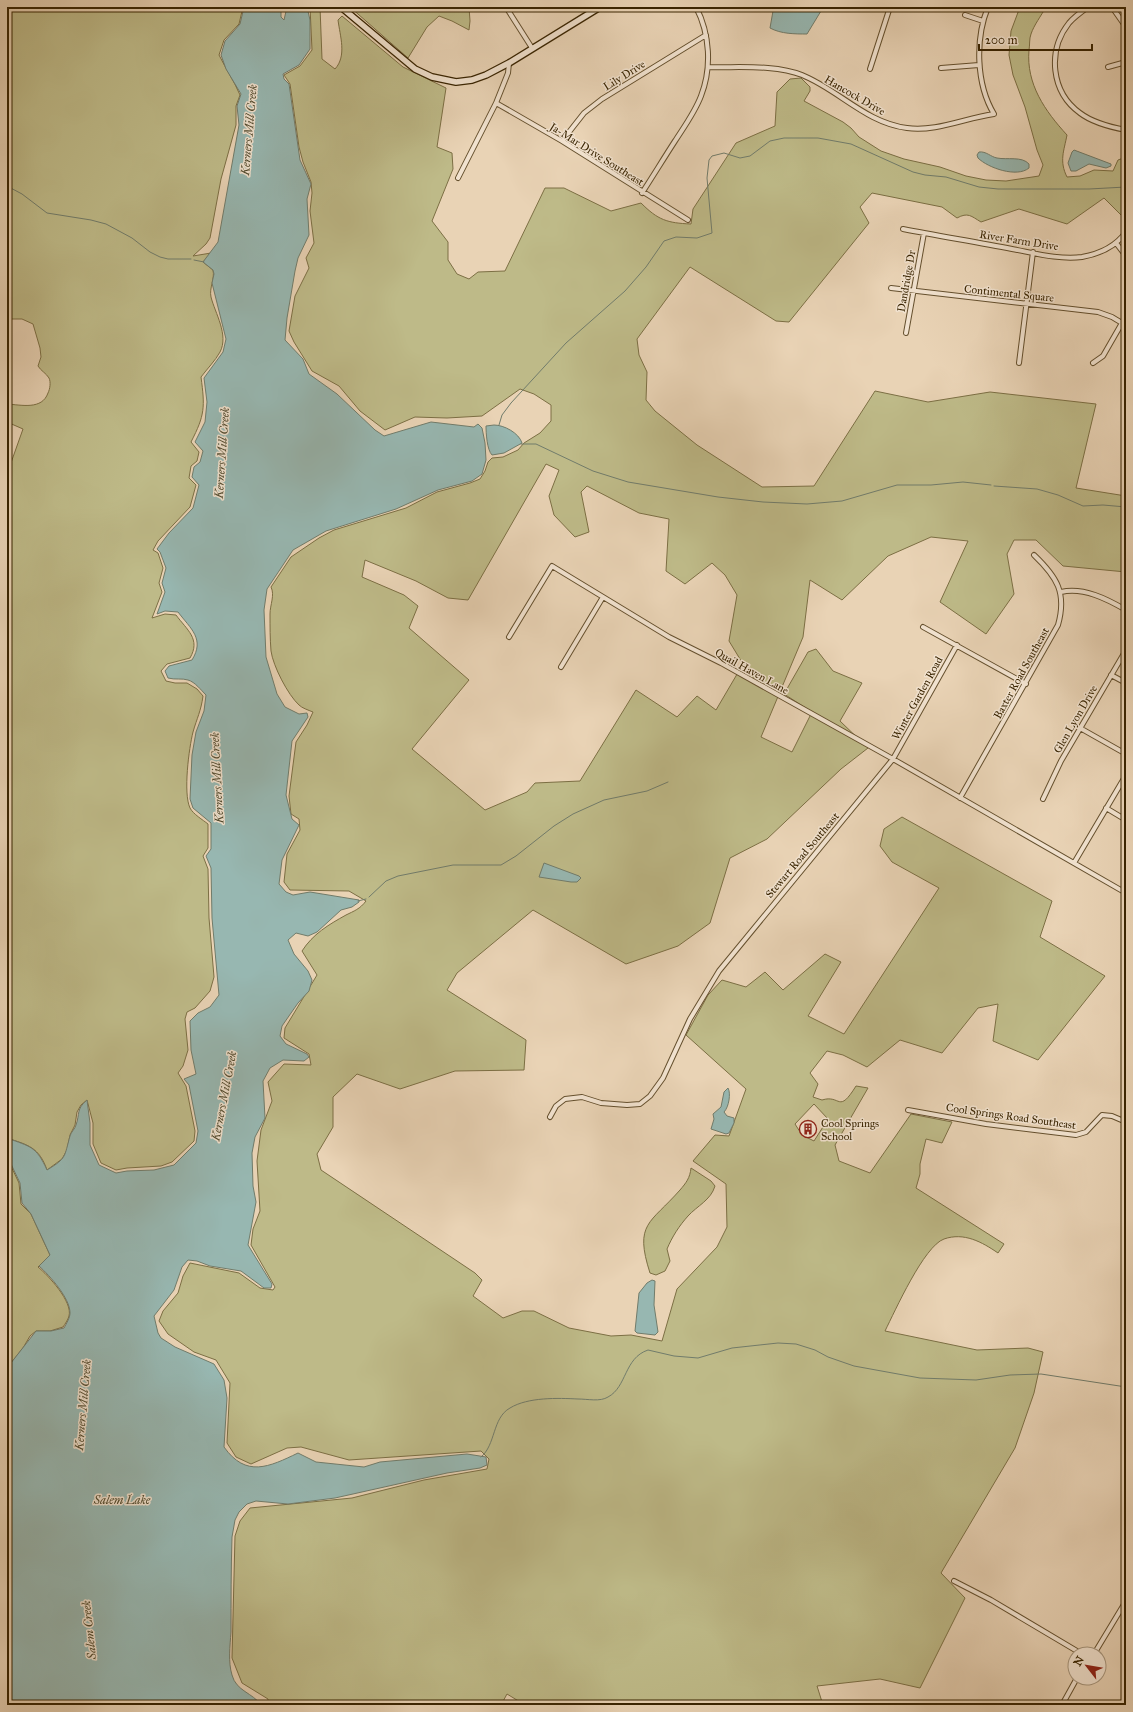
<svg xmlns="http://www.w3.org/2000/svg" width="1133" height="1712" font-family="'IM FELL Great Primer',serif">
  <rect width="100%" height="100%" fill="#e9d3b5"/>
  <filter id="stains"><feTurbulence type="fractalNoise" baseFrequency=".005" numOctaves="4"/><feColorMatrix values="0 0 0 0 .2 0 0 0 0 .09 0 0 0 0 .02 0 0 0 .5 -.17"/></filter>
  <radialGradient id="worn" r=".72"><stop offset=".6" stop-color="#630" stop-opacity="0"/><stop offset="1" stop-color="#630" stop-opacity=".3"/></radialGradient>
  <path fill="#beba88" stroke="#7c6f44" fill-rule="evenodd" d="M 7,7 L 243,7 L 239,24 L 224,40 L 219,55 C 226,69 234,81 240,95 L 236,106 L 236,125 L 221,179 L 210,238 L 206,244 L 193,256 L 211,253 L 203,262 L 213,270 C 215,279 209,288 211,297 C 215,313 229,335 220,352 C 215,361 207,369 201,377 C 205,407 205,415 191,442 L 199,452 L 197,461 L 191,466 L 189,478 L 196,485 L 190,507 L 158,541 L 153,550 L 158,553 L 163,568 L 159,583 L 162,592 L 152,618 L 165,614 L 176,615 C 187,630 201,639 190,658 L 167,664 L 161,671 L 166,681 L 175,683 L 187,683 L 197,689 L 203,696 C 201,711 197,718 193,732 C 189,748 183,793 190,808 C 193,814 203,820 208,824 L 208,848 L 203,856 L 208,869 L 209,918 L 214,977 L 210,991 L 195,1008 L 187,1012 L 185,1019 L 188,1050 L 183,1066 L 178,1073 L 186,1086 L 195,1131 L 194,1141 L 172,1162 L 161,1166 L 127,1168 L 116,1170 L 101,1163 L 93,1144 L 93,1123 L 87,1100 L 81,1105 L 77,1112 L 75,1125 L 70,1135 L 67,1150 L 62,1159 L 47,1170 C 39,1147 28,1145 7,1138 L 7,474 L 23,429 L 7,422 L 7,404 C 22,405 42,410 48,393 C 50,389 51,382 49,378 C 46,373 41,371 38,366 L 41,357 L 40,348 L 33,324 L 22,319 L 12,319 L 7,313 Z
    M 310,7 L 320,7 L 322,59 L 335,69 C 347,56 340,36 338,20 L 342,16 L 403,67 L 446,88 L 437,147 L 452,153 L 453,169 L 432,221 L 448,242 L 448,260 L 457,274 L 469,279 L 478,272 L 505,271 L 545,188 L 564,188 L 611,211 L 641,203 C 658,220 667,223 691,224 L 693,209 L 736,143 L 775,126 L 777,92 L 790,79 L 801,78 L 810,87 L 810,91 L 804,101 L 843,122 L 851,128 L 859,137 L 881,151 L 904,159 L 940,167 L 966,176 L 986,180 L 1006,181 L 1039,176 L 1043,165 L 1037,150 L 1025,107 L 1013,75 L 1009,55 L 1011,31 L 1020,7 L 1046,7 C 1041,16 1034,25 1031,34 C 1029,39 1030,45 1029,50 C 1026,84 1045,111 1067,135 C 1064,151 1059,161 1067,177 L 1080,176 L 1094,170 L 1113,171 L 1118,160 L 1126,157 L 1126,220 L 1104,198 L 1067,224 L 1019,209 L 981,222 C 971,216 968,212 957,218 L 942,207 L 872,193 L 860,207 L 869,223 L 789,322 L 776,321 L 690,267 L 637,339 L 639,355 L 647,372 L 646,400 L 655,411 L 697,445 L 762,487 L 814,486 L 875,391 L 928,402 L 990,392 L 1096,404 L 1076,488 L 1126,496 L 1126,572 L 1063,566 L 1036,540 L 1014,540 L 1007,554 L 1014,594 L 986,634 L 940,602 L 968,541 L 931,537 L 888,556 L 842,600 L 810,580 L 803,637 L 761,737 L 792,752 L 812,712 L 784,694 L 808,652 L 816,649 L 833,671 L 862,683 L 840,721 L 868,748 L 841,769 L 767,839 L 730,858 L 710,923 L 678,946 L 626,964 L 533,910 L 457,973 L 447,990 L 526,1040 L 524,1070 L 455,1071 L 400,1089 L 357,1074 L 333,1097 L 333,1127 L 317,1154 L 321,1170 L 475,1273 L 482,1280 L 473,1296 L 503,1318 L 522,1311 L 534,1311 L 569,1328 L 611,1336 L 631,1335 L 662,1341 L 677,1289 L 717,1247 L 727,1227 L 726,1184 L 693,1161 L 715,1135 L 729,1136 L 746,1089 L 686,1035 L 708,995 L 722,980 L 746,987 L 765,972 L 783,990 L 825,954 L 841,962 L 808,1016 L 844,1034 L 939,888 L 892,862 L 880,846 L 884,829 L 902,817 L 1052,901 L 1040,937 L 1105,976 L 1038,1060 L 993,1041 L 998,1004 L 978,1008 L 942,1053 L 900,1040 L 867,1067 L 843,1055 L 827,1051 L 810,1073 L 818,1084 L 813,1097 L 822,1100 C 841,1094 838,1115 856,1086 L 868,1088 L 835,1145 L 839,1161 L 870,1173 L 911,1114 L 952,1122 L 942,1143 L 926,1139 L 920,1164 L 920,1174 L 916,1188 L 1004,1244 L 998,1253 C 982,1242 964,1232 944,1239 C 924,1246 895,1311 885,1331 L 977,1350 L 1028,1348 L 1043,1352 L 1034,1393 L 1015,1448 L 941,1573 L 965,1598 L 920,1688 L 880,1679 L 817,1686 L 823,1705 L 525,1705 L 507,1694 L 501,1705 L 268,1705 L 268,1699 L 242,1683 L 232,1658 L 235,1536 L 240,1521 L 250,1508 L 352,1498 L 424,1480 L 487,1469 L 489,1459 L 481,1451 L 349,1460 L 301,1447 L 287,1448 L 251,1464 L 236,1457 L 227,1443 L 230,1383 L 216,1360 L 194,1352 L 168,1334 L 159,1321 L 163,1311 L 178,1293 L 183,1276 L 190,1263 L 239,1273 L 260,1288 L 273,1290 L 275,1287 L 251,1245 L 253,1229 L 260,1211 L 257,1161 L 261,1130 L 272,1101 L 268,1082 L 284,1064 L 311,1065 L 309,1054 L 284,1038 L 285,1028 L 317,975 L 302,951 C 313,934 328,925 346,915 C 354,911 360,909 366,901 L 349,891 L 290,890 L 284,882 L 287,854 L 300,830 L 299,819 L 291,814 L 289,796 L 296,742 L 307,725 L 313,712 C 308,710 302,708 299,705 C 288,695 273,666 271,651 C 270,639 270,626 270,614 C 270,605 275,595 271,587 L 291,557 L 319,538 L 334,530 L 406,508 L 437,492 L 470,483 L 480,479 L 485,471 L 488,462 L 492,458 L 503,457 L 518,450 L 524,443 L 540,433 L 551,421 L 551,405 L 534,394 L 520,389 L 482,416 L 447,418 L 415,417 L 385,430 L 360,411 L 339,386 L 312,371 L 294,342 L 289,331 L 295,296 L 309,268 L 306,258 L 314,243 L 310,211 L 312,193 L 311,182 L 303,162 L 299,147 L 290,84 L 284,75 L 300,66 L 312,50 ZM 546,464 L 559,470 L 549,496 L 554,515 L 575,537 L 589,532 L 581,492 L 587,486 L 639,513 L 669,519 L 666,571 L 685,584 L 712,563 L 725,575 L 737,595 L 729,641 L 743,664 L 716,710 L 697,696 L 677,717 L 636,690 L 580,781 L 535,783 L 527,792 L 485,810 L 412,749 L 469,680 L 409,628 L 418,606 L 404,595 L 362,577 L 365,560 L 416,581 L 448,598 L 468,600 ZM 814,1104 L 828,1119 L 814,1141 L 802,1135 L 795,1124 Z
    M 350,7 L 469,7 L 470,21 L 469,30 L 452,21 L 439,16 L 427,27 L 408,58 Z
    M 7,1160 L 10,1164 L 19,1183 L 21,1204 L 31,1214 L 50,1255 L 38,1267 C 48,1275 73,1302 69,1316 C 68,1320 65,1324 63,1327 L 50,1331 L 36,1331 L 30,1336 L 23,1348 L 7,1368 Z
    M 691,1168 L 711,1181 L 715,1186 C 711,1200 697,1206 688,1216 C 679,1226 672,1237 667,1249 L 670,1261 L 665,1271 L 656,1275 L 650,1273 C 634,1223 650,1224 680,1190 C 686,1183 690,1178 691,1168 Z"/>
  <path fill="#97b7b1" stroke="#717c6b" d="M 244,7 L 280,7 L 281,8 L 281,17 L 284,20 L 287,7 L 307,7 L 310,20 L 310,49 L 299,65 L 283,74 L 284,79 L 289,84 L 300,160 L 311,184 L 307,199 L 309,235 L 298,258 L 295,271 L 287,318 L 285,340 L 303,359 L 309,374 L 337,394 L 375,430 L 384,436 L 431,422 L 474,427 L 478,424 L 482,428 L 485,443 L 486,460 L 482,474 L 472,481 L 438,490 L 396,509 L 326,531 L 293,550 L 267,589 L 264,610 L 266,657 L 277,694 L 285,707 L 299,714 L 307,713 L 308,717 L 292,741 L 286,795 L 292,819 L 299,825 L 282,860 L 279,884 L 286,892 L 293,895 L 310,892 L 359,900 L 359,902 L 352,907 L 341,910 L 317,932 L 308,936 L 296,933 L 288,940 L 294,954 L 308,971 L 312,980 L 309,991 L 298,1003 L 282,1026 L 280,1036 L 286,1044 L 307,1054 L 309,1057 L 304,1061 L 283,1060 L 270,1068 L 263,1081 L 265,1118 L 255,1137 L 252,1153 L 253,1186 L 256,1202 L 248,1245 L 272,1284 L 271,1288 L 264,1288 L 241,1271 L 210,1266 L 197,1261 L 188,1260 L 182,1267 L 174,1290 L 154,1316 L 158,1333 L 161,1338 L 175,1347 L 214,1364 L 224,1380 L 227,1398 L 224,1447 C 246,1478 269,1467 298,1453 L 316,1462 L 364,1467 L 380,1462 L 467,1454 L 486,1457 L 487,1465 L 480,1468 L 447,1473 L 335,1498 L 288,1504 L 256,1501 L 247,1504 L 239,1512 L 235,1520 L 232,1537 C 231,1569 231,1601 231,1632 C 230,1646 228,1662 232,1675 C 236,1691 253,1693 261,1705 L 7,1705 L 7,1368 L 36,1331 L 51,1331 L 64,1328 C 66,1324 70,1318 70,1313 C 70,1298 50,1276 39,1266 L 50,1255 L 31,1214 L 22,1203 L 20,1183 L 11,1164 L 7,1159 L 7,1138 C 31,1147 36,1146 47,1170 C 67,1158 64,1157 70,1136 C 71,1132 75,1129 76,1125 C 80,1114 76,1109 87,1100 L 90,1123 L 90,1145 L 99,1165 L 116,1173 L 127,1171 L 154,1170 L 174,1165 L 196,1143 L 198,1131 L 189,1085 L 184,1079 L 196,1074 L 191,1050 L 190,1021 L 198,1013 L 210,1007 L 219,995 L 212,918 L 211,868 L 206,856 L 211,849 L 211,823 L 193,808 L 190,799 L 192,755 L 196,732 L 204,711 L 206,695 C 201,690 195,682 188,680 C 182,678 175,680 168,678 L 165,671 L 169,666 L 192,660 C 205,639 191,629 178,612 L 165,611 L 157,614 L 165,592 L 162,583 L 166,568 L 160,552 L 157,549 L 169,533 L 193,508 L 199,485 L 192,477 L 194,467 L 200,462 L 203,451 L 195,442 L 205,422 L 207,402 L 204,378 L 223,352 L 226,339 L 212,283 L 214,274 L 213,270 L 203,262 L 218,242 L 239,125 L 237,106 L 241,94 L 226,69 L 221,55 L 225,41 L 240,24 Z
    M 782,7 L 825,7 L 821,11 L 807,34 C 795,34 781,34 770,28 L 773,11 Z
    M 1074,150 L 1111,164 L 1111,166 L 1106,168 L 1089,164 L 1076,171 L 1071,171 L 1068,163 L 1072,152 Z
    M 979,152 C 986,151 991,157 997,158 C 1007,160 1022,156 1029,164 L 1029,168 C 1017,178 988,168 978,158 L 977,155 Z
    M 494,425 C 504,425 519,433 522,443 L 504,453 L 492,455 C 487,450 486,433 486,426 Z
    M 544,863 L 579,876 L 581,878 L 577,882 L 571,882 L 539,877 Z
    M 728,1088 C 731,1093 729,1107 724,1112 L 727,1116 L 734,1118 L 734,1123 L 729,1133 L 726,1134 L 711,1129 L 714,1119 L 713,1114 L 721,1107 L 724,1092 Z
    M 652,1280 L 655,1281 L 654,1305 L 658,1332 L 655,1335 L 637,1333 L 635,1331 L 639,1293 L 647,1283 Z"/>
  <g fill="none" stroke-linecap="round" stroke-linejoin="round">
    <path stroke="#717c6b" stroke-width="1" d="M 7,186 L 22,194 L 47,213 L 91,220 L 106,224 L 132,238 L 150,252 L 160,257 L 168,259 L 191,259
      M 194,260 L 204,262
      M 499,425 L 502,415 L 511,403 L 566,343 L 625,291 L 646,267 L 664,241 L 676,237 L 697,238 L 712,233 L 707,178 L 709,160 L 712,156 L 724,153 L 740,158 L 750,156 L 770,141 L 784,138 L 818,138 L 851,144 L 913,172 L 925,175 L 946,177 L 979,187 L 998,189 L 1089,189 L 1126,187
      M 521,444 L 536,444 L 593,471 L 628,482 L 718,497 L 763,502 L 807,504 L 842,501 L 897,485 L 931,485 L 963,482 L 991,485
      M 994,486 L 1037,489 L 1058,495 L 1083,506 L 1103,505 L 1126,507
      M 369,897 L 386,881 L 398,876 L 453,865 L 501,865 L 516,856 L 554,826 L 573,814 L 604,800 L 647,791 L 668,782
      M 358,901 L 366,899
      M 481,1457 C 496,1445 492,1418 510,1408 C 528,1397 558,1398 578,1399 C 588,1399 600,1402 608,1397 C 627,1387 624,1358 648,1350 L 674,1356 L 698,1358 L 732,1348 L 778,1343 L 796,1344 L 815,1350 L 828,1357 L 854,1366 L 920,1378 L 976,1380 L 1010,1375 L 1041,1374 L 1126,1387"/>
    <g stroke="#65502e" stroke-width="6">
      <path id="minor" d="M 506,7 L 532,48
        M 1088,7 C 1081,12 1074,17 1069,23 C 1047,51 1051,92 1080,113 C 1093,123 1110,127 1126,130
        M 1112,7 L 1126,27
        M 965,15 L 983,21
        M 708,67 C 737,68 775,64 802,75 C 839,90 866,123 907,128 C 936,132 965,118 994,114 C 976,84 975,39 988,7
        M 1108,67 L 1126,62
        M 941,68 L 979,65
        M 870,69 L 890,7
        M 496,103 L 562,141 L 688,220
        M 562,141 L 584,113 L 602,99 L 706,35
        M 458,178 L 496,103 L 508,73 L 509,63
        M 642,193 C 653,176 664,158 675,141 C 684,127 695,112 701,96 C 712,68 710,34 696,7
        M 903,229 C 939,236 976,242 1012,249 C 1034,253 1059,260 1082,257 C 1099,254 1116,246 1126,232
        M 1116,243 L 1126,256
        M 891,288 L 1098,312 L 1112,317 L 1122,323
        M 906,333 L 924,233
        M 1019,363 L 1033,252
        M 1093,363 L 1103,356 L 1126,316
        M 1061,592 C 1084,587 1107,599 1126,610
        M 923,627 L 1026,684
        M 509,637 L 552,566 L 669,637 L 721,663 L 893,759 L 1126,893
        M 561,667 L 603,597
        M 1111,675 L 1126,683
        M 1080,728 L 1126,754
        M 960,798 L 1058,625 C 1067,593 1057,577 1034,555
        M 1043,799 L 1061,761 L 1126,650
        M 1106,808 L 1126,820
        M 1074,863 L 1126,775
        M 908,1110 L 986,1124 L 1076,1135 L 1086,1132 L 1102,1115 L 1112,1116 L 1126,1122
        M 550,1117 L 556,1106 L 565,1099 L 582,1097 L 601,1103 L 627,1105 L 640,1104 L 650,1096 L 663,1078 L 690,1019 L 719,971 L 893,759 L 957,645
        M 954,1581 L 991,1600 L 1082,1654
        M 1094,1654 L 1126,1601
        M 1062,1705 L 1077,1678"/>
    </g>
    <g stroke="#392401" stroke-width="8">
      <path id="secondary" d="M 341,7 L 415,69 L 432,77 L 456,82 L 472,80 L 486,75 L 509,63 L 600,7"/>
    </g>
    <use href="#minor" stroke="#f1e2cf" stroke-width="4"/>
    <use href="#secondary" stroke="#f1e2cf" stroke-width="5.5"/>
  </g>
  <defs>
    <g id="building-ring" transform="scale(0.9)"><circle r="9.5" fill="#f1e2cf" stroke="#8f2418" stroke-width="1.5"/><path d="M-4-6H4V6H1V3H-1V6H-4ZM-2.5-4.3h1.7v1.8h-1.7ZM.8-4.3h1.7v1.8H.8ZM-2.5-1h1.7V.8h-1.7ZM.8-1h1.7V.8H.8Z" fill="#8f2418"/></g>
  </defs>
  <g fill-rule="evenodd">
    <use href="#building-ring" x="808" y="1129"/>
  </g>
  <g text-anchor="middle" stroke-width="3" stroke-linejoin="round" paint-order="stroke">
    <g font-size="11" fill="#392401" stroke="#f1e2cf">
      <text transform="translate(624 75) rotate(-32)" y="4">Lily Drive</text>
      <text transform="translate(855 95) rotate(30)" y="4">Hancock Drive</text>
      <text transform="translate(597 154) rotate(32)" y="4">Ja-Mar Drive Southeast</text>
      <text transform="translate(1019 240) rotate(9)" y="4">River Farm Drive</text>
      <text transform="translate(906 281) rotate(-80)" y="4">Dandridge Dr</text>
      <text transform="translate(1009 293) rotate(6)" y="4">Contimental Square</text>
      <text transform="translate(752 671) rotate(29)" y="4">Quail Haven Lane</text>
      <text transform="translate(1021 673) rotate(-61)" y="4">Baxter Road Southeast</text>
      <text transform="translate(917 698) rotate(-61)" y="4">Winter Garden Road</text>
      <text transform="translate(1075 719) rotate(-60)" y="4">Glen Lyon Drive</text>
      <text transform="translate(802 855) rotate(-50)" y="4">Stewart Road Southeast</text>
      <text transform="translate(1011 1116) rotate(8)" y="4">Cool Springs Road Southeast</text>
    </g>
    <g font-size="11" fill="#392401" stroke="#f1e2cf" text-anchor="start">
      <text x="821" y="1127">Cool Springs<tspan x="821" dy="13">School</tspan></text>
    </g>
    <g font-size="12" font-style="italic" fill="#50492d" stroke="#f1e2cf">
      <text transform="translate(249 130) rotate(-85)" y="4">Kerners Mill Creek</text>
      <text transform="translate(222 453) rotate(-86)" y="4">Kerners Mill Creek</text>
      <text transform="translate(217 778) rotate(-93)" y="4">Kerners Mill Creek</text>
      <text transform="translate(224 1096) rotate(-79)" y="4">Kerners Mill Creek</text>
      <text transform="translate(83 1405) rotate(-85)" y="4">Kerners Mill Creek</text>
      <text x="122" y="1504">Salem Lake</text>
      <text transform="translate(89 1630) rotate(-96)" y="4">Salem Creek</text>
    </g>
  </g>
  <rect width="1133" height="1712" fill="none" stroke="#e9d3b5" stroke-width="24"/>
  <rect x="8" y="8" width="1117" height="1696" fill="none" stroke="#392401" stroke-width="2"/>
  <rect x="12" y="12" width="1109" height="1688" fill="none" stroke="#392401"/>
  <g transform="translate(1087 1666) rotate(301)"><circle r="19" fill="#f1e2cf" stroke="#a7967d"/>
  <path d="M0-3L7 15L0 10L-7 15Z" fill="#8f2418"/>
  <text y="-6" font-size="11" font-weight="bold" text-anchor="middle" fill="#392401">N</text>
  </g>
  <path d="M979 44v6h113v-6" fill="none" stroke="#392401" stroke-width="2"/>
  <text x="985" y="44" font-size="12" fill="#392401" stroke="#f1e2cf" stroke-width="3" paint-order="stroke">200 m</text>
  <rect width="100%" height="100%" filter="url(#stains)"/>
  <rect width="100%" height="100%" fill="url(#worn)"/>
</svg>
